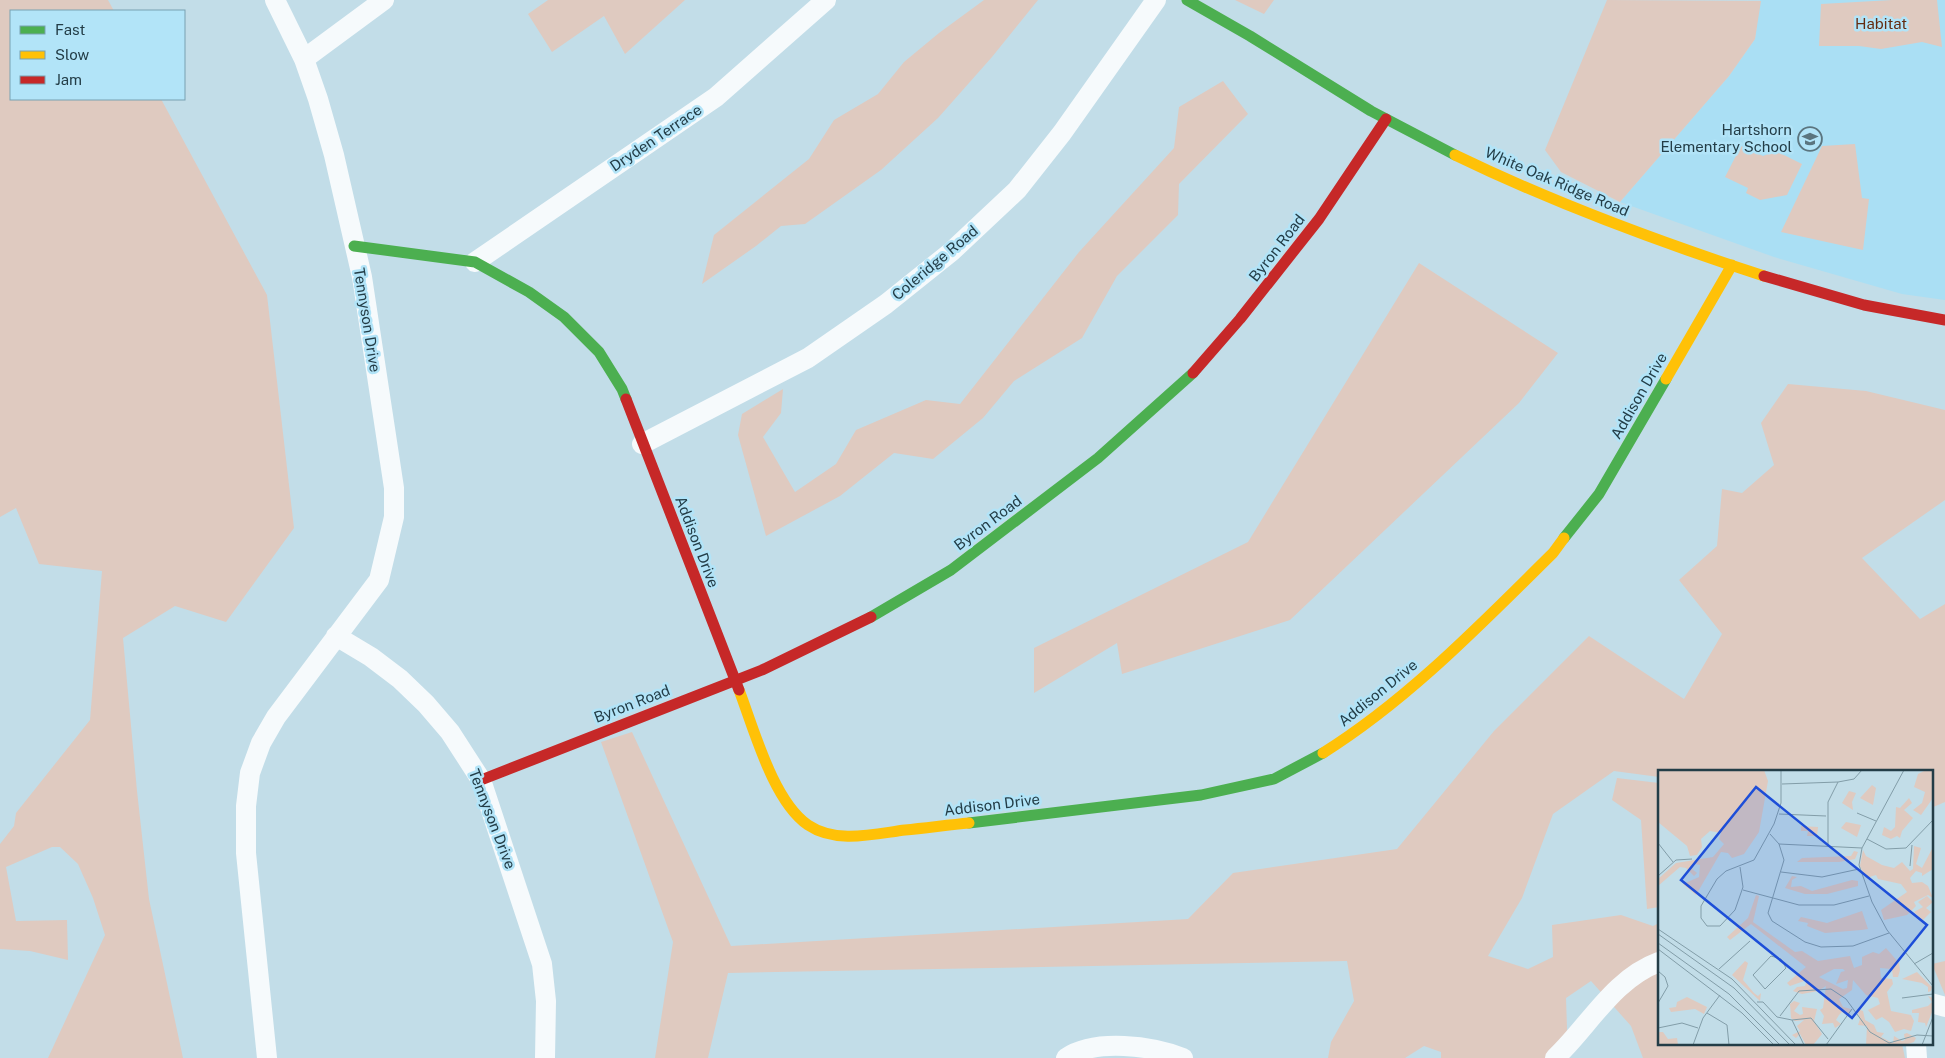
<svg xmlns="http://www.w3.org/2000/svg" width="1945" height="1058" font-family="'Public Sans',sans-serif">
  <rect width="100%" height="100%" fill="#c2dde8"/>
  <path fill="#aadff4" d="M 1760,0 L 1945,0 L 1945,300 L 1902,294 L 1774,257 L 1620,202 L 1729,76 L 1755,39 Z"/>
  <path fill="#dfcac0" d="M 0,0 L 108,0 L 114,11 L 11,11 L 11,99 L 161,99 L 267,295 L 294,528 L 226,622 L 175,606 L 123,638 L 137,791 L 149,899 L 183,1058 L 48,1058 L 105,935 L 93,898 L 78,864 L 60,847 L 52,847 L 6,867 L 16,921 L 67,920 L 68,960 L 30,951 L 0,949 L 0,844 L 14,826 L 16,813 L 90,720 L 102,571 L 39,564 L 16,508 L 0,517 Z
    M 548,0 L 685,0 L 625,54 L 604,16 L 552,52 L 528,14 Z
    M 984,0 L 1038,0 L 992,57 L 938,118 L 881,170 L 805,224 L 781,226 L 756,246 L 702,284 L 714,235 L 809,159 L 834,120 L 878,94 L 904,62 L 939,33 Z
    M 1235,0 L 1274,0 L 1264,14 Z
    M 1607,0 L 1761,1 L 1755,39 L 1729,76 L 1620,202 L 1561,172 L 1545,150 Z
    M 1892,0 L 1937,0 L 1942,47 L 1922,42 L 1881,49 L 1859,46 L 1819,46 L 1821,4 Z
    M 1223,81 L 1248,114 L 1179,184 L 1178,215 L 1117,276 L 1082,338 L 1014,381 L 983,418 L 933,459 L 894,453 L 840,496 L 766,536 L 738,435 L 742,414 L 783,389 L 781,413 L 763,437 L 795,492 L 836,464 L 856,430 L 926,400 L 960,404 L 1079,252 L 1174,148 L 1179,107 Z
    M 1855,144 L 1862,198 L 1869,199 L 1863,250 L 1781,232 L 1822,146 Z
    M 1741,146 L 1763,156 L 1776,151 L 1802,164 L 1787,195 L 1760,200 L 1746,193 L 1748,188 L 1725,177 Z
    M 1419,263 L 1558,353 L 1519,403 L 1290,620 L 1122,674 L 1117,643 L 1034,693 L 1034,648 L 1248,542 Z
    M 1788,384 L 1866,391 L 1945,410 L 1945,500 L 1862,558 L 1920,619 L 1945,604 L 1945,802 L 1931,808 L 1931,772 L 1659,772 L 1659,777 L 1614,771 L 1553,814 L 1522,898 L 1488,956 L 1528,969 L 1553,957 L 1552,925 L 1621,915 L 1653,926 L 1659,923 L 1659,1044 L 1902,1044 L 1905,1058 L 1643,1058 L 1631,1026 L 1591,981 L 1566,998 L 1568,1058 L 1441,1058 L 1441,1052 L 1424,1046 L 1405,1058 L 1328,1058 L 1331,1042 L 1354,1001 L 1347,961 L 728,973 L 708,1058 L 655,1058 L 673,942 L 601,742 L 632,732 L 731,946 L 1188,919 L 1233,873 L 1397,849 L 1494,731 L 1589,636 L 1684,699 L 1722,634 L 1679,580 L 1717,546 L 1722,489 L 1742,493 L 1774,465 L 1761,423 Z
    M 1617,778 L 1659,783 L 1659,907 L 1647,909 L 1641,820 L 1612,800 Z
    M 1945,961 L 1945,995 L 1932,964 Z"/>
  <g fill="none" stroke-linecap="round" stroke-linejoin="round">
    <path stroke="#f6fafc" stroke-width="20" d="M 304,59 L 384,0
      M 475,262 L 716,97 L 826,0
      M 642,444 L 808,358 L 886,304 L 951,252 L 1017,190 L 1062,133 L 1156,0
      M 336,636 L 371,657 L 400,679 L 426,704 L 450,732 L 481,780 L 542,964 L 546,1001 L 545,1058
      M 1931,1003 L 1945,1007
      M 1916,1044 L 1917,1058
      M 267,1058 L 246,853 L 246,806 L 250,773 L 261,743 L 276,717 L 379,580 L 394,517 L 394,488 L 362,277 L 334,155 L 318,99 L 304,59 L 275,0
      M 1066,1058 C 1096,1038 1152,1046 1183,1058
      M 1555,1058 C 1589,1026 1613,979 1659,962"/>
    <path stroke="#4caf50" stroke-width="11" d="M 1187,0 L 1250,36 L 1371,111 L 1455,155
      M 354,246 L 475,262 L 529,292 L 564,317 L 599,352 L 622,389 L 626,399
      M 1564,538 L 1599,494 L 1666,379
      M 871,617 L 951,570 L 1098,458 L 1193,373
      M 969,823 L 1201,795 L 1274,779 L 1323,753"/>
    <path stroke="#ffc107" stroke-width="11" d="M 1455,155 C 1554,203 1659,242 1764,276
      M 1666,379 L 1732,265
      M 739,690 C 754,729 773,801 808,825 C 836,844 874,834 905,830 C 926,828 948,825 969,823
      M 1323,753 C 1409,699 1481,624 1553,553 L 1564,538"/>
    <path stroke="#c62828" stroke-width="11" d="M 1764,276 L 1864,305 L 1945,320
      M 1193,373 L 1240,319 L 1319,219 L 1386,119
      M 626,399 L 739,690
      M 481,780 L 762,670 L 871,617"/>
  </g>
  <defs>
    <g id="school-ring" transform="scale(1.25)"><circle r="9.5" fill="#b2e4f8" stroke="#5b757f" stroke-width="1.5"/><path d="M0-5L7-2L0 1L-7-2ZM-4 1L0 2.5L4 1V4Q0 6-4 4Z" fill="#5b757f"/></g>
  </defs>
  <g fill-rule="evenodd">
    <use href="#school-ring" x="1810" y="139"/>
  </g>
  <g text-anchor="middle" stroke-width="5" stroke-linejoin="round" paint-order="stroke">
    <g font-size="15" fill="#642c10" stroke="#b2e4f8">
      <text x="1881" y="29">Habitat</text>
    </g>
    <g font-size="15" fill="#233d47" stroke="#b2e4f8" text-anchor="end">
      <text x="1792" y="135">Hartshorn<tspan x="1792" dy="17">Elementary School</tspan></text>
    </g>
    <g font-size="15" fill="#233d47" stroke="#b2e4f8">
      <text transform="translate(656 138) rotate(-34)" y="5">Dryden Terrace</text>
      <text transform="translate(1557 182) rotate(23)" y="5">White Oak Ridge Road</text>
      <text transform="translate(1277 248) rotate(-52)" y="5">Byron Road</text>
      <text transform="translate(935 263) rotate(-40)" y="5">Coleridge Road</text>
      <text transform="translate(367 320) rotate(81)" y="5">Tennyson Drive</text>
      <text transform="translate(1639 396) rotate(-60)" y="5">Addison Drive</text>
      <text transform="translate(988 523) rotate(-37)" y="5">Byron Road</text>
      <text transform="translate(697 542) rotate(69)" y="5">Addison Drive</text>
      <text transform="translate(1378 693) rotate(-39)" y="5">Addison Drive</text>
      <text transform="translate(632 704) rotate(-21)" y="5">Byron Road</text>
      <text transform="translate(992 805) rotate(-7)" y="5">Addison Drive</text>
      <text transform="translate(492 819) rotate(69)" y="5">Tennyson Drive</text>
    </g>
  </g>
  <g transform="translate(1658 770)">
    <rect width="275" height="275" fill="#c2dde8"/>
    <path d="M 0,0 L 106,0 L 110,11 L 101,62 L 86,84 L 74,88 L 70,83 L 63,82 L 38,125 L 25,114 L 41,107 L 42,95 L 37,94 L 34,99 L 39,103 L 36,106 L 28,98 L 22,97 L 0,116 L 0,109 L 18,93 L 55,87 L 66,74 L 61,69 L 63,63 L 52,61 L 43,69 L 44,77 L 39,85 L 32,86 L 29,76 L 0,52 ZM 268,0 L 275,0 L 275,28 L 263,45 L 255,40 L 264,33 L 267,22 L 256,17 L 260,4 ZM 214,15 L 218,18 L 215,35 L 202,28 ZM 191,21 L 198,23 L 194,32 L 195,40 L 184,33 ZM 251,28 L 254,33 L 246,40 L 255,48 L 244,61 L 242,68 L 239,66 L 233,69 L 224,65 L 226,57 L 233,61 L 237,57 L 238,37 L 242,38 ZM 188,52 L 203,55 L 199,67 L 183,58 ZM 143,56 L 160,57 L 159,66 L 149,66 L 150,61 L 143,61 ZM 256,76 L 263,78 L 258,94 L 264,98 L 275,77 L 275,99 L 264,106 L 264,103 L 258,101 L 252,108 L 254,113 L 264,112 L 270,116 L 275,128 L 270,125 L 256,132 L 258,136 L 249,145 L 226,150 L 223,140 L 249,122 L 243,114 L 220,109 L 218,105 L 208,108 L 202,96 L 205,80 L 208,86 L 224,95 L 236,98 L 244,92 L 252,101 L 255,99 ZM 196,81 L 200,82 L 197,89 L 181,92 L 139,92 L 144,88 L 193,86 ZM 134,106 L 139,107 L 134,110 L 133,117 L 143,116 L 154,121 L 194,110 L 200,111 L 200,116 L 169,124 L 147,124 L 127,118 ZM 98,125 L 101,126 L 95,152 L 137,182 L 144,181 L 160,191 L 192,186 L 196,198 L 204,195 L 204,187 L 215,182 L 221,184 L 228,178 L 241,193 L 242,200 L 240,207 L 235,207 L 234,199 L 222,198 L 223,208 L 234,209 L 235,214 L 229,222 L 233,241 L 253,245 L 256,251 L 253,261 L 246,259 L 237,262 L 231,252 L 224,247 L 218,250 L 210,240 L 222,234 L 220,228 L 208,225 L 195,210 L 194,220 L 181,229 L 185,237 L 193,239 L 190,246 L 184,242 L 181,245 L 178,250 L 183,254 L 177,258 L 175,253 L 164,254 L 166,246 L 162,240 L 165,238 L 168,216 L 160,221 L 144,224 L 135,221 L 139,217 L 147,216 L 149,210 L 132,216 L 129,213 L 148,197 L 93,154 L 72,170 L 69,167 L 90,148 ZM 176,199 L 185,199 L 187,201 L 183,202 L 178,214 L 190,210 L 189,218 L 185,219 L 161,207 ZM 269,126 L 275,132 L 268,138 L 273,142 L 265,150 L 256,142 L 265,137 L 260,132 ZM 204,141 L 210,159 L 203,160 L 167,163 L 149,156 L 150,153 L 140,151 L 143,147 L 169,153 ZM 87,191 L 90,193 L 85,210 L 96,223 L 100,226 L 103,223 L 102,231 L 74,205 ZM 259,202 L 274,217 L 273,221 L 270,222 L 270,217 L 264,213 L 244,209 ZM 270,226 L 275,228 L 275,240 L 268,257 L 267,253 L 260,252 L 261,243 L 254,243 L 254,240 L 270,236 L 274,232 ZM 29,227 L 49,237 L 46,244 L 37,239 L 13,242 L 11,238 L 18,237 L 19,232 ZM 136,231 L 142,233 L 136,241 L 142,245 L 145,244 L 144,237 L 159,239 L 156,251 L 164,264 L 155,275 L 148,275 L 142,264 L 138,268 L 134,265 L 142,261 L 139,256 L 146,250 L 137,251 L 133,248 L 132,234 ZM 199,239 L 205,241 L 207,250 L 216,255 L 219,262 L 226,263 L 223,267 L 235,273 L 236,266 L 244,271 L 247,270 L 246,264 L 249,263 L 258,268 L 256,272 L 247,275 L 208,275 L 209,256 L 200,255 L 202,249 ZM 0,262 L 5,262 L 10,269 L 19,268 L 20,275 L 0,275 Z" fill="#dfcac0" fill-rule="evenodd"/>
    <path fill="none" stroke="#829da8" stroke-width="1" d="M 246,0 L 204,78 L 201,95 L 214,132 L 229,160 L 275,216M 124,14 L 180,12M 199,43 L 218,51M 121,44 L 168,46M 112,64 L 121,74 L 126,90 L 110,143 L 114,151 L 147,172 L 163,177 L 195,176 L 231,163M 209,69 L 228,79 L 248,78 L 275,50M 0,73 L 15,92M 121,74 L 204,78M 170,76 L 170,32 L 180,12 L 196,9 L 204,0M 252,96 L 254,75M 82,97 L 85,117 L 77,140 L 62,156 L 49,156 L 43,148 L 43,136 L 59,109 L 68,101 L 96,90 L 116,54 L 123,33 L 123,0M 123,102 L 164,107 L 201,99M 0,106 L 18,90 L 34,89M 85,120 L 141,135 L 176,135 L 211,126M 0,159 L 74,209 L 138,275M 0,164 L 76,218 L 132,275M 0,173 L 71,224 L 122,275M 0,179 L 84,243 L 116,275M 113,186 L 123,189 L 128,198 L 107,219 L 95,205 ZM 256,194 L 275,183M 61,199 L 92,171M 0,201 L 7,207 L 10,216 L 0,233M 244,228 L 275,224M 99,232 L 105,232 L 119,247 L 134,250 L 146,275M 49,243 L 69,255 L 71,275M 122,246 L 141,221 L 173,219 L 188,229 L 212,262 L 231,273 L 259,265 L 275,266M 134,250 L 153,248 L 170,269M 0,258 L 24,253 L 40,258M 35,275 L 45,248 L 62,225M 168,275 L 194,239M 264,275 L 275,247"/>
    <path fill="#1d4ed8" fill-opacity="0.15" stroke="#1d4ed8" stroke-width="2.5" d="M 98,17 L 269,155 L 194,248 L 23,110 Z"/>
    <rect width="275" height="275" fill="none" stroke="#233d47" stroke-width="2.5"/>
  </g>
  <rect x="10" y="10" width="175" height="90" fill="#b2e4f8" stroke="#79a1b1"/>
  <rect x="20" y="26" width="25" height="8" fill="#4caf50" stroke="#79a1b1"/>
  <text x="55" y="35" font-size="15" fill="#233d47">Fast</text>
  <rect x="20" y="51" width="25" height="8" fill="#ffc107" stroke="#79a1b1"/>
  <text x="55" y="60" font-size="15" fill="#233d47">Slow</text>
  <rect x="20" y="76" width="25" height="8" fill="#c62828" stroke="#79a1b1"/>
  <text x="55" y="85" font-size="15" fill="#233d47">Jam</text>
</svg>
